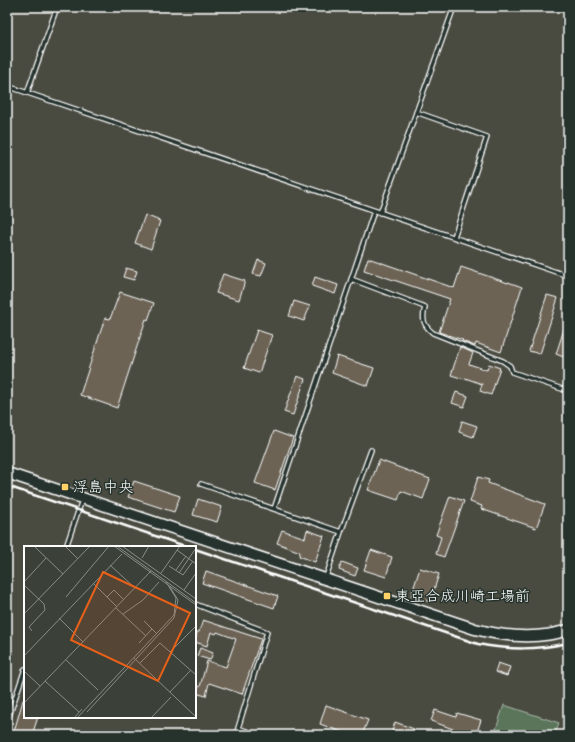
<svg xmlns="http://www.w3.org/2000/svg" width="575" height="742" font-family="Dekko,'Klee One',sans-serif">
  <rect width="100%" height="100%" fill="#3b4139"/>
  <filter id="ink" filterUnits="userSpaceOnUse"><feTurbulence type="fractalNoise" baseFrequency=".025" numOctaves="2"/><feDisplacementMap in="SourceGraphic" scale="8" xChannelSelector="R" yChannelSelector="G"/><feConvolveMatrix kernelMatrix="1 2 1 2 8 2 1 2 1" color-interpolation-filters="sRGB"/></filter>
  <g filter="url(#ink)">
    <path fill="#4a4b41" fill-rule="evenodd" d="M 7,7 L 568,7 L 568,735 L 7,735 ZM 25,547 L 195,547 L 195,717 L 25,717 Z"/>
    <path fill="#5a755a" stroke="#acbaac" d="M 504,705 L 559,723 L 555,735 L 494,735 Z"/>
    <path fill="#6c6355" stroke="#fff" d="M 145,215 L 160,221 L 151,249 L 135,243 Z
      M 368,258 L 454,288 L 461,267 L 508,283 L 508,282 L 522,287 L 501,352 L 476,343 L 475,346 L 462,341 L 463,340 L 439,332 L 450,299 L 364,270 Z
      M 258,260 L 266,263 L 261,276 L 253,274 Z
      M 126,268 L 137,271 L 134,280 L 123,277 Z
      M 223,274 L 245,281 L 239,300 L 216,293 Z
      M 315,277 L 338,285 L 335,294 L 312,286 Z
      M 120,292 L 154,303 L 148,320 L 146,319 L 117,408 L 80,395 L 105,318 L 110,319 Z
      M 547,295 L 558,298 L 540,354 L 529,351 Z
      M 294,301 L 310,306 L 304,321 L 289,316 Z
      M 567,320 L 568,320 L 568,352 L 566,358 L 556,354 Z
      M 257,330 L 272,335 L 259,373 L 244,368 Z
      M 460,347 L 473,353 L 469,364 L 487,370 L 489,364 L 500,368 L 491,395 L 480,391 L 482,384 L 465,378 L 464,379 L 451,375 Z
      M 337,356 L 374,368 L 368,386 L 332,373 Z
      M 297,376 L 305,379 L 293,415 L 284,412 Z
      M 456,392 L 468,396 L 464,407 L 452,403 Z
      M 462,421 L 477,426 L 473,437 L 459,432 Z
      M 274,431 L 293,438 L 275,490 L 255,483 Z
      M 379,460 L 430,479 L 423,499 L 401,491 L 398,500 L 368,490 Z
      M 478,477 L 489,480 L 488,483 L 545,504 L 536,528 L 481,509 L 482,506 L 470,502 Z
      M 134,481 L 180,496 L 174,512 L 128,497 Z
      M 450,496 L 464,501 L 444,557 L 436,554 L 441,537 L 436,535 Z
      M 198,499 L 222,507 L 217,522 L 193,515 Z
      M 282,530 L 305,538 L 307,530 L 324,536 L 315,562 L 299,556 L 300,552 L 277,543 Z
      M 371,550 L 392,557 L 386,577 L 364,570 Z
      M 342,562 L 358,568 L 355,576 L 339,570 Z
      M 420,568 L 439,574 L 430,602 L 411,596 Z
      M 206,571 L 278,596 L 274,608 L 202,583 Z
      M 203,620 L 261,639 L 242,694 L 209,683 L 206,696 L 195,693 L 195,685 L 200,687 L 207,661 L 226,667 L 236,639 L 217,632 L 216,634 L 211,632 L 207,646 L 195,642 L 197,632 L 199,632 Z
      M 200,648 L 213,653 L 210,660 L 197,656 Z
      M 498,663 L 510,667 L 507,676 L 495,672 Z
      M 23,700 L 25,700 L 25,717 L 38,717 L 32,735 L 13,735 Z
      M 326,705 L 368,720 L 362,735 L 350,735 L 320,724 Z
      M 435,710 L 456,717 L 457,713 L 481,720 L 476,735 L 464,733 L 431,721 Z
      M 395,722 L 414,729 L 412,735 L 391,735 Z"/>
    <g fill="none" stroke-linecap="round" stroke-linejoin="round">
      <g stroke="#fff" stroke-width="6">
        <path id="lane" d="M 7,86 L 568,276
          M 27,93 L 57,7
          M 416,112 L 487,137 L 454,237
          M 380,213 L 454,7
          M 351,279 L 425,307 C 422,319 423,325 433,333 L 503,361 L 510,366 L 512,372 L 568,391
          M 201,484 L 341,532
          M 274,509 L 374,211
          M 66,547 L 82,500
          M 326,577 L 341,532 L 371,450
          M 195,604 L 267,632 L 236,735
          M 7,722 L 25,669
          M 238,728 L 257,735"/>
      </g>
      <g stroke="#fff" stroke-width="13">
        <path id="secondary" d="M 7,473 L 475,629 C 506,637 537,640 568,630"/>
      </g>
      <use href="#lane" stroke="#26332d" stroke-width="3.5"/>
      <use href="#secondary" stroke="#26332d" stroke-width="10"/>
      <path stroke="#fff" stroke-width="2.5" d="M 7,486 L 188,547
        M 195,549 L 478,644 C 510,650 536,650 568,643"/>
    </g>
  </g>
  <g fill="#ffd166" stroke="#26332d" stroke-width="1.5">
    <rect x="61" y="483" width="8" height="8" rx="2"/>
    <rect x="383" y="592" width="8" height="8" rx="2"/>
  </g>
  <g text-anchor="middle" stroke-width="3" stroke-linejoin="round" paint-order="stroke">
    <g font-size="15" fill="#fff" stroke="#26332d" text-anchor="start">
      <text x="73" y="492">浮島中央</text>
      <text x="395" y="601">東亞合成川崎工場前</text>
    </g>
  </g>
  <g transform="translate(24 546)">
    <rect width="172" height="172" fill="#3b4139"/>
    <path fill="none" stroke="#898d88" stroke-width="1" d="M 10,0 L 39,28M 41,0 L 54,13M 90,0 L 172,59M 93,0 L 172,57M 98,0 L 172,53M 153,4 L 172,18M 118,12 L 125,0M 86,19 L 111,42M 145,20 L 159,29 L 169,15M 152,24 L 162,10M 137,27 L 156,0M 155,27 L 172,2M 0,36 L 22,12M 69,37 L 93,61M 0,39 L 20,58 L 21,64 L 5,81 L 8,85M 160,44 L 172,27M 42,51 L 85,0M 83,51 L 90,44 L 100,54M 92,62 L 122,90M 0,68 L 66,0M 99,68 L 119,54 L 135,36M 35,72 L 59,96M 120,75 L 133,88M 115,97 L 128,83M 146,106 L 172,80M 0,110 L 98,8M 110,112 L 172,171M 42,114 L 74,144M 116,117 L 136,97 L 172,129M 0,125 L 16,140M 21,135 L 55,166M 146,146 L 167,124M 0,157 L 127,25M 63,166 L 150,72 L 154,54 L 146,41M 50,172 L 58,163M 53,172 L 150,69 L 152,52 L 142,36M 127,172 L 147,151"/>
    <path fill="#e96118" fill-opacity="0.15" stroke="#e96118" stroke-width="2" d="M 79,26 L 166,67 L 134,135 L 47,94 Z"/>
    <rect width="172" height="172" fill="none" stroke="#fff" stroke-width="2"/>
  </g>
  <rect width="575" height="742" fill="none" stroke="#26332d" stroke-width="24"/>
  <rect x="12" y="12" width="551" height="718" fill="none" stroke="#fff" stroke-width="1.5" filter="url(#ink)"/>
</svg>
